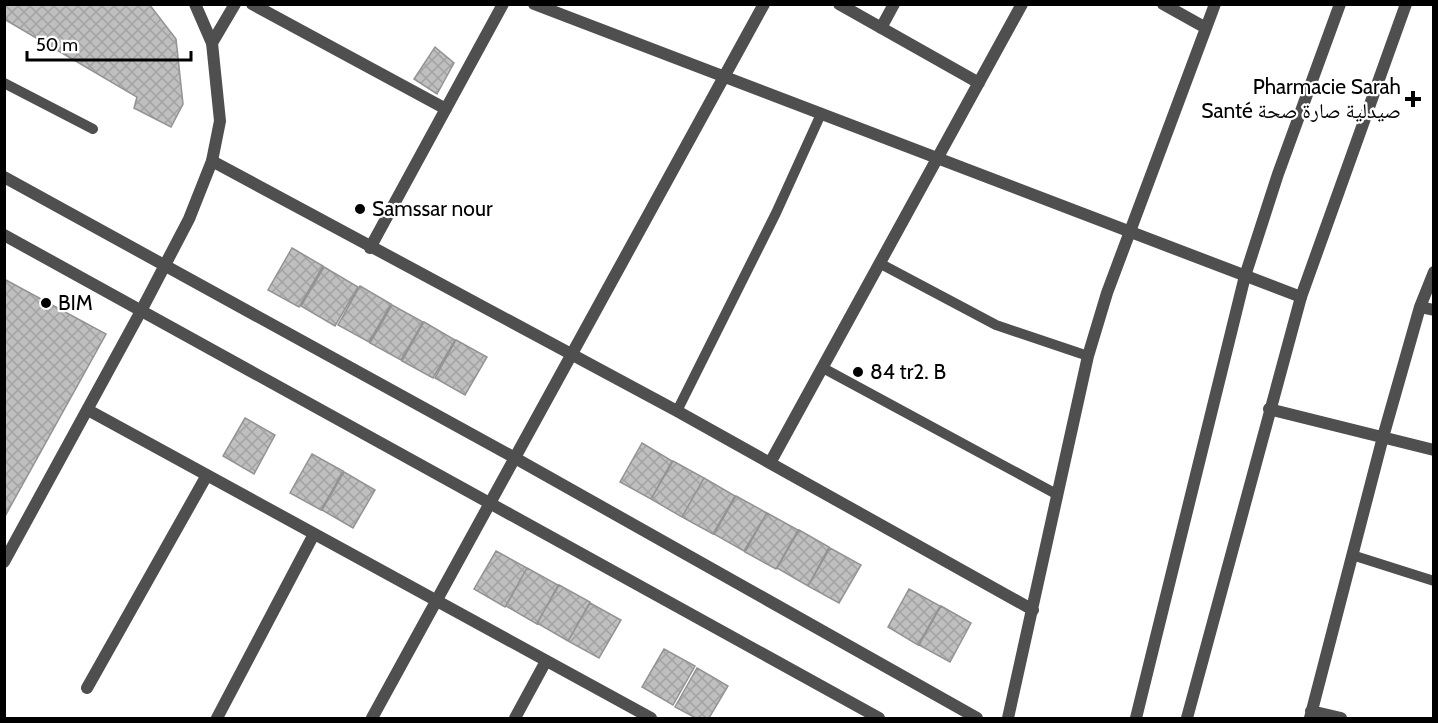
<svg xmlns="http://www.w3.org/2000/svg" width="1438" height="723" font-family="Cabin,'Noto Naskh Arabic',sans-serif">
  <defs>
    <pattern id="building-cross-hatch" width="8" height="8" patternUnits="userSpaceOnUse" patternTransform="scale(1.5)"><rect width="8" height="8" fill="#bfbfbf"/><path d="M0 0l8 8M0 8l8-8" fill="none" stroke="#a2a2a2"/></pattern>
  </defs>
  <rect width="100%" height="100%" fill="#fff"/>
  <path fill="url(#building-cross-hatch)" stroke="#939393" stroke-width="1.5" d="M 4,4 L 149,4 L 176,39 L 183,104 L 171,127 L 134,108 L 137,97 L 4,19 Z
    M 435,47 L 454,63 L 437,94 L 414,79 Z
    M 292,248 L 323,266 L 299,307 L 268,290 Z
    M 324,267 L 358,287 L 335,326 L 301,306 Z
    M 4,279 L 106,334 L 4,518 Z
    M 360,286 L 391,304 L 369,342 L 338,325 Z
    M 392,305 L 423,322 L 401,360 L 370,343 Z
    M 424,322 L 455,340 L 433,378 L 402,361 Z
    M 456,340 L 487,357 L 465,395 L 435,378 Z
    M 245,418 L 275,435 L 254,474 L 223,456 Z
    M 642,443 L 672,461 L 651,499 L 620,482 Z
    M 312,454 L 343,471 L 321,510 L 290,493 Z
    M 673,461 L 704,478 L 682,517 L 651,499 Z
    M 344,472 L 375,490 L 353,528 L 322,510 Z
    M 704,478 L 735,496 L 713,534 L 682,517 Z
    M 736,496 L 767,513 L 744,551 L 714,534 Z
    M 767,513 L 798,530 L 776,569 L 745,552 Z
    M 799,530 L 829,547 L 808,586 L 777,568 Z
    M 830,548 L 861,565 L 839,603 L 808,586 Z
    M 496,551 L 527,568 L 505,607 L 474,589 Z
    M 527,568 L 558,585 L 537,624 L 506,606 Z
    M 559,585 L 590,602 L 568,641 L 537,623 Z
    M 909,589 L 940,606 L 918,645 L 888,627 Z
    M 590,603 L 621,620 L 599,658 L 568,641 Z
    M 941,606 L 971,623 L 950,662 L 919,645 Z
    M 664,649 L 695,666 L 673,705 L 642,687 Z
    M 697,668 L 728,686 L 709,718 L 696,718 L 675,707 Z"/>
  <g fill="none" stroke-linecap="round" stroke-linejoin="round">
    <path stroke="#4f4f4f" stroke-width="10" d="M 4,83 L 93,129
      M 881,264 L 996,325 L 1088,356
      M 823,368 L 1058,495
      M 677,411 L 776,213 L 821,114
      M 1352,555 L 1434,581"/>
    <path stroke="#4f4f4f" stroke-width="12" d="M 252,4 L 446,109
      M 534,4 L 1301,297
      M 839,4 L 979,83
      M 1163,4 L 1206,28
      M 881,28 L 894,4
      M 212,43 L 235,4
      M 212,161 L 677,411 L 1033,610
      M 370,248 L 503,4
      M 1420,307 L 1434,310
      M 1269,409 L 1434,450
      M 88,410 L 651,718
      M 770,463 L 1022,4
      M 4,562 L 141,311
      M 87,688 L 207,475
      M 1311,711 L 1341,718
      M 217,718 L 314,534
      M 372,718 L 764,4
      M 515,718 L 546,661
      M 1008,718 L 1088,356 L 1107,293 L 1215,4
      M 1310,718 L 1383,437 L 1420,307 L 1434,272"/>
    <path stroke="#4f4f4f" stroke-width="12" d="M 4,177 L 515,458 L 977,718
      M 4,235 L 879,718
      M 141,311 L 189,219 L 212,161 L 220,121 L 212,43 L 195,4
      M 1136,718 L 1245,276 L 1278,174 L 1340,4
      M 1187,718 L 1301,297 L 1406,4"/>
  </g>
  <g fill="#000" stroke="#fff" stroke-width="2">
    <path d="M1410 90h6v6h6v6h-6v6h-6v-6h-6v-6h6z"/>
    <circle cx="360" cy="209" r="6"/>
    <circle cx="46" cy="303" r="6"/>
    <circle cx="858" cy="372" r="6"/>
  </g>
  <g text-anchor="middle" stroke-width="4.5" stroke-linejoin="round" paint-order="stroke">
    <g font-size="21" fill="#000" stroke="#fff" text-anchor="start">
      <text x="1401" y="94" text-anchor="end">Pharmacie Sarah<tspan x="1401" dy="24">Santé صيدلية صارة صحة</tspan></text>
      <text x="372" y="216">Samssar nour</text>
      <text x="58" y="310">BIM</text>
      <text x="870" y="379">84 tr2. B</text>
    </g>
  </g>
  <rect width="1438" height="723" fill="none" stroke="#000000" stroke-width="12"/>
  <path d="M27 51v9h164v-9" fill="none" stroke="#000000" stroke-width="3"/>
  <text x="36" y="51" font-size="18" fill="#000000" stroke="#ffffff" stroke-width="4.5" paint-order="stroke">50 m</text>
</svg>
